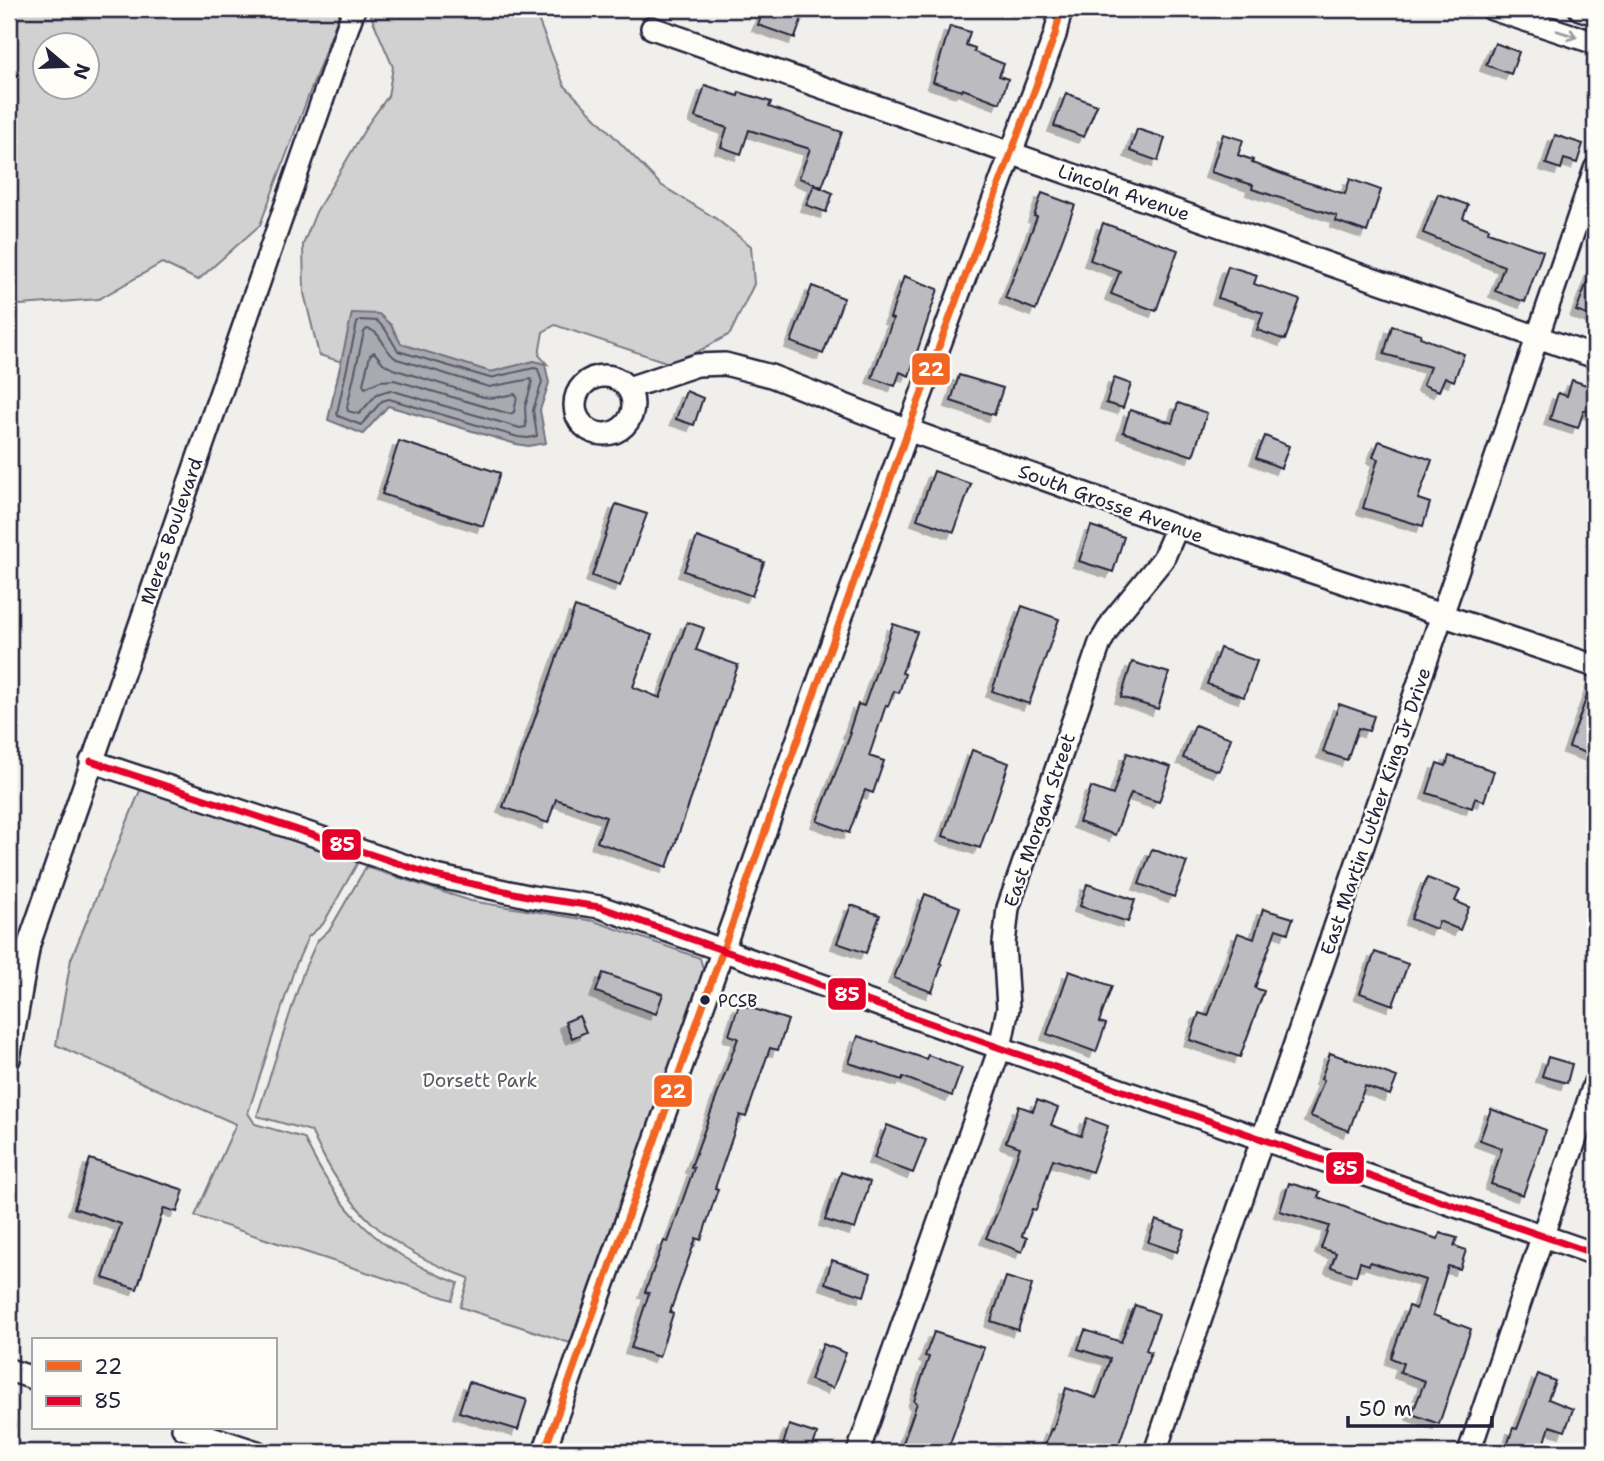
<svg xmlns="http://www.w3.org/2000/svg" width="1604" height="1461" font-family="'Shantell Sans',sans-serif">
  <defs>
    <filter id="shadow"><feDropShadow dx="-6" dy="6" stdDeviation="0" flood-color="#0004"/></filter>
  </defs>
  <rect width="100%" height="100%" fill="#f0efec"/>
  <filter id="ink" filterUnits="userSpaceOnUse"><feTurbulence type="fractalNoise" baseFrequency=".0143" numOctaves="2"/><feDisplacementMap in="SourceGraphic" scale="14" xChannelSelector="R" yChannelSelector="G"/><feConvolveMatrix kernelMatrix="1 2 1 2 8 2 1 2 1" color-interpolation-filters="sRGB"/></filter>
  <g filter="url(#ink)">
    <path fill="#d2d1d1" stroke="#7a7a86" stroke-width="2" fill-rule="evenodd" d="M 9,9 L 341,9 L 260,225 L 198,280 L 162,263 L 99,299 L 21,305 L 9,301 ZM 46,46 L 88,46 L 88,88 L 46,88 Z
      M 368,9 L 534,9 L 564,85 L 661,185 L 715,218 L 751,246 L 754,284 L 730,334 L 690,356 L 669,363 L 555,325 L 543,332 L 539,355 L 547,364 L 534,361 L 491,372 L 401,344 L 391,325 L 352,314 L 342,362 L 319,355 L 304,293 L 303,245 L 316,212 L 368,124 L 388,96 L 393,67 Z
      M 141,788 L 362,861 L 358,862 L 323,924 L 308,937 L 295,967 L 248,1113 L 255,1124 L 304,1138 C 338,1211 382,1255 458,1283 L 452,1300 L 195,1216 L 236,1124 L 56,1045 L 71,959 Z
      M 366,867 L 471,901 L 594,921 L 700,958 L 704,972 L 570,1343 L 460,1307 L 469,1278 C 386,1248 348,1212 311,1131 L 257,1116 L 304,970 L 317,941 L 330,929 Z"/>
    <path fill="#a9a9b0" stroke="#737381" stroke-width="2" d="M 352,313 L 379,314 L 391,325 L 401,344 L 491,372 L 534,361 L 545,364 L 549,383 L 540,410 L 546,443 L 528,446 L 516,444 L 388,406 L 363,434 L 328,420 Z"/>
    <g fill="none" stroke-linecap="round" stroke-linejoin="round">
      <path stroke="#58586a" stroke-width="2" d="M 360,320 L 377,321 L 385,329 L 398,351 L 490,378 L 534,368 L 538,369 L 542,382 L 533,410 L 537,436 L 528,438 L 518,437 L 389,399 L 382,401 L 361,425 L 338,416 L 337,413 L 357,323 Z
        M 367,329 C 383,331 383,352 397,359 L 489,387 L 531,379 L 532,383 L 525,407 L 526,427 L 520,428 L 390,390 L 377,394 L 359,414 L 348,411 L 347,407 L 364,332 Z
        M 374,352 L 383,363 L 393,369 L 483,397 L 493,398 L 515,394 L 517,397 L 514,412 L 510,414 L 394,380 L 380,381 L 365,388 L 363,384 L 370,355 Z"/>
    </g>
    <path fill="#bcbcc0" stroke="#22223b" stroke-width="2" filter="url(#shadow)" d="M 764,9 L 805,9 L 795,38 L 758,25 Z
      M 950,26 L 970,32 L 966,45 L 975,48 L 974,52 L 1004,64 L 999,76 L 1008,79 L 1000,103 L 963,89 L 962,91 L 933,82 Z
      M 1495,43 L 1519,52 L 1511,74 L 1486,65 Z
      M 705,85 L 738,96 L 739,92 L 771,102 L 769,107 L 842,132 L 822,187 L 799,178 L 810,149 L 749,130 L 741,154 L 721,147 L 727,128 L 695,117 Z
      M 1066,93 L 1097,105 L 1084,137 L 1054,126 Z
      M 1137,129 L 1165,138 L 1158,161 L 1130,151 Z
      M 1223,134 L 1243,140 L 1238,155 L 1253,160 L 1252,163 L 1293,178 L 1345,194 L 1350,179 L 1381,190 L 1367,232 L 1336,221 L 1337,216 L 1252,189 L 1253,185 L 1211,172 Z
      M 1555,135 L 1583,144 L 1577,163 L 1564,159 L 1561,169 L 1546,164 Z
      M 814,185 L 833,193 L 826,212 L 806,205 Z
      M 1042,193 L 1075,205 L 1036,310 L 1005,298 L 1037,217 L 1034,216 Z
      M 1438,194 L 1468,205 L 1463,218 L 1489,228 L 1488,232 L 1543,251 L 1525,302 L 1495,291 L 1504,266 L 1423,233 Z
      M 1103,223 L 1178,250 L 1156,311 L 1111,294 L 1120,271 L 1090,260 Z
      M 1594,264 L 1595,264 L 1595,318 L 1576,311 Z
      M 1228,266 L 1257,275 L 1254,284 L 1300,300 L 1285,340 L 1257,330 L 1263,313 L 1218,298 Z
      M 904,276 L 938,289 L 909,376 L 900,372 L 895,386 L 872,378 L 893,319 L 890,318 Z
      M 812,286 L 844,298 L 823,354 L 791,342 Z
      M 1392,326 L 1421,334 L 1420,337 L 1464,354 L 1454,381 L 1445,377 L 1439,391 L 1423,385 L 1430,367 L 1384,354 Z
      M 959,375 L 1003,388 L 994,415 L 951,401 Z
      M 1114,378 L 1131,384 L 1123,408 L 1106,403 Z
      M 1572,380 L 1595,388 L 1595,414 L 1584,410 L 1578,428 L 1550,419 L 1558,393 L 1567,396 Z
      M 686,391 L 703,398 L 694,425 L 676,419 Z
      M 1178,403 L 1207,413 L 1193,456 L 1123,432 L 1130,410 L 1172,423 Z
      M 1265,436 L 1289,446 L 1281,468 L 1256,458 Z
      M 399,441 L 500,473 L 483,526 L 382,494 Z
      M 1379,441 L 1432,460 L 1418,499 L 1430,503 L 1423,526 L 1363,508 L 1378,459 L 1373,457 Z
      M 934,471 L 971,484 L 954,532 L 917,519 Z
      M 616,504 L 647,514 L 620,586 L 592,576 Z
      M 1091,526 L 1124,537 L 1113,572 L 1079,561 Z
      M 697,537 L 764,562 L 752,596 L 684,571 Z
      M 1022,606 L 1059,619 L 1029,704 L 992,691 Z
      M 575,607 L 652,635 L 633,687 L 660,698 L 687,622 L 704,628 L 696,650 L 738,665 L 667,867 L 597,842 L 606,817 L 556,799 L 548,823 L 503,807 Z
      M 893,624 L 917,632 L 902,673 L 905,674 L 899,693 L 894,691 L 888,706 L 886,705 L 869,756 L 884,761 L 873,793 L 865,790 L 849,833 L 817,821 L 851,733 L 849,732 L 858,704 L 864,706 Z
      M 1220,648 L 1257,661 L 1244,697 L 1207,684 Z
      M 1132,662 L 1169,673 L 1158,709 L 1121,697 Z
      M 1593,679 L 1595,680 L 1595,756 L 1569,747 Z
      M 1339,704 L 1374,716 L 1369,731 L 1358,728 L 1347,760 L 1323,752 Z
      M 1195,725 L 1231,738 L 1219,771 L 1183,758 Z
      M 972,750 L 1009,763 L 980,848 L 943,836 Z
      M 1127,753 L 1171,767 L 1159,802 L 1131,793 L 1115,835 L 1079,822 L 1091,787 L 1113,795 Z
      M 1449,756 L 1494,771 L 1484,801 L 1475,798 L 1472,808 L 1427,793 L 1437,763 L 1446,766 Z
      M 1152,849 L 1187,862 L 1174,897 L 1139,884 Z
      M 1427,878 L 1460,890 L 1455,901 L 1469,907 L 1460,930 L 1439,921 L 1436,929 L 1411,919 Z
      M 1087,884 L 1135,900 L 1128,922 L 1080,906 Z
      M 925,894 L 960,907 L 940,963 L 942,964 L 932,992 L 894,978 Z
      M 851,905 L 880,915 L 866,953 L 837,943 Z
      M 1263,909 L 1293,918 L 1288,933 L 1276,929 L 1255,988 L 1264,991 L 1240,1057 L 1190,1040 L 1199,1013 L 1208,1016 L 1238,933 L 1254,939 Z
      M 1375,952 L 1408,964 L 1393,1005 L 1360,993 Z
      M 1069,971 L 1112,986 L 1099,1022 L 1106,1024 L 1096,1052 L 1047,1034 Z
      M 603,973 L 663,994 L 656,1014 L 596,992 Z
      M 739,1004 L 788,1020 L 778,1050 L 770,1048 L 746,1117 L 740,1115 L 715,1188 L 718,1189 L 701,1240 L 696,1238 L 670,1312 L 673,1314 L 659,1357 L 631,1348 L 649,1293 L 645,1292 L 664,1241 L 668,1242 L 694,1168 L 691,1167 L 738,1038 L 729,1035 Z
      M 579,1016 L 586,1032 L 572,1038 L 565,1022 Z
      M 858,1036 L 926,1059 L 928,1055 L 962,1068 L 952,1096 L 903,1077 L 902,1080 L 849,1063 Z
      M 1330,1053 L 1397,1077 L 1390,1095 L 1365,1086 L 1349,1131 L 1310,1116 L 1324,1080 L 1321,1079 Z
      M 1548,1057 L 1572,1064 L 1567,1083 L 1542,1076 Z
      M 1037,1100 L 1058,1108 L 1051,1125 L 1081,1136 L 1087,1118 L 1108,1126 L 1092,1172 L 1053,1159 L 1036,1210 L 1032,1209 L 1022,1236 L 1027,1238 L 1022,1252 L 986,1238 L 999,1209 L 1020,1147 L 1006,1142 L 1019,1106 L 1033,1111 Z
      M 1491,1109 L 1546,1130 L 1523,1195 L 1491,1184 L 1502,1148 L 1480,1140 Z
      M 887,1125 L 926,1140 L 913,1173 L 874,1158 Z
      M 90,1159 L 184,1190 L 177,1212 L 164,1208 L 137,1289 L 103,1278 L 121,1224 L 74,1208 Z
      M 841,1172 L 870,1182 L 855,1229 L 825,1220 Z
      M 1289,1183 L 1320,1192 L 1318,1197 L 1384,1222 L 1438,1239 L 1440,1233 L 1457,1238 L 1454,1246 L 1466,1250 L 1460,1269 L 1448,1266 L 1433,1315 L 1471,1329 L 1439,1424 L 1412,1414 L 1425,1381 L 1400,1372 L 1403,1363 L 1391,1358 L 1409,1306 L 1416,1309 L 1425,1280 L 1370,1262 L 1369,1265 L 1360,1262 L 1356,1276 L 1331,1267 L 1336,1253 L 1321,1248 L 1329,1226 L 1280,1211 Z
      M 1156,1220 L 1185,1230 L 1177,1252 L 1148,1242 Z
      M 832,1260 L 871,1273 L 864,1296 L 825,1283 Z
      M 1006,1277 L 1032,1285 L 1018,1330 L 991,1321 Z
      M 1135,1305 L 1159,1314 L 1146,1350 L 1151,1352 L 1116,1452 L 1056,1452 L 1044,1448 L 1051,1429 L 1053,1430 L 1066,1388 L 1096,1398 L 1099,1392 L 1110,1359 L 1078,1349 L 1085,1330 L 1121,1342 Z
      M 934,1332 L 984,1348 L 947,1452 L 928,1452 L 903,1443 L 917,1403 L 914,1401 L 929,1357 L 925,1356 Z
      M 823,1344 L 846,1353 L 833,1388 L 810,1380 Z
      M 1538,1374 L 1555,1381 L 1548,1399 L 1573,1409 L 1565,1431 L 1550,1426 L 1542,1452 L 1505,1452 L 1513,1428 L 1517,1429 Z
      M 469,1382 L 527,1400 L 518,1430 L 459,1412 Z
      M 789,1425 L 817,1434 L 811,1452 L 781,1452 Z"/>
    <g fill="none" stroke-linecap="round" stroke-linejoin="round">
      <g stroke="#22223b" stroke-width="26">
        <path id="minor" d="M 1492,9 L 1595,43
          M 1580,9 L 1595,14
          M 652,28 L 1595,357
          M575 405a29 29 0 1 1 58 0a29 29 0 1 1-58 0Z
          M 628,388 L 697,365 L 725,364 L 771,376 L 908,430 L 1177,527 L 1595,666
          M 91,761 L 436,876 L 532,897 L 600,907 L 1120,1090 L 1595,1254
          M 9,1059 L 29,944 L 354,9
          M 9,1370 L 33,1378
          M 183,1428 L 257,1452
          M 544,1452 L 908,430 L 1055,35 L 1061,9
          M 858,1452 L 1000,1048 L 1008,1008 L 1004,944 L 1008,908 L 1100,643 L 1114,619 L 1163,559 L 1177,527
          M 1155,1452 L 1595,169
          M 1469,1452 L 1595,1082"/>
      </g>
      <use href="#minor" stroke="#fdfcf7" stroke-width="21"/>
      <g stroke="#fdfcf7" stroke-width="12">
        <path id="bus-1" d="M 544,1452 L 908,430 L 1055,35 L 1061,9"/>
      </g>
      <g stroke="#fdfcf7" stroke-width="12">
        <path id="bus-2" d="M 91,761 L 436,876 L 532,897 L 600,907 L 1120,1090 L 1595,1254"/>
      </g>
      <use href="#bus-1" stroke="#f26522" stroke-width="7"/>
      <use href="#bus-2" stroke="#e4002b" stroke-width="7"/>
    </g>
    <defs><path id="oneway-shaft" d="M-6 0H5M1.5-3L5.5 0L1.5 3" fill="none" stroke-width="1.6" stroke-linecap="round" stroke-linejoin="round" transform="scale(1.75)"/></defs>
    <use stroke="#9a9aa2" href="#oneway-shaft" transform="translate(1567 34) rotate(18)"/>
  </g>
  <circle fill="#22223b" stroke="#fdfcf7" stroke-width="2.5" cx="705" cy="1000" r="6"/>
  <g text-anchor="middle" stroke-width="5" stroke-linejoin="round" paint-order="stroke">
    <g font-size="17" fill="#22223b" stroke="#fdfcf7" text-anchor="start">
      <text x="718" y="1007">PCSB</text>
    </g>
    <g font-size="19" fill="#22223b" stroke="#fdfcf7">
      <text transform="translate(1124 192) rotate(19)" y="7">Lincoln Avenue</text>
      <text transform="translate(1111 503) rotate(20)" y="7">South Grosse Avenue</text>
      <text transform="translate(171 531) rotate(-71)" y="7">Meres Boulevard</text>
      <text transform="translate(1375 811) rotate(-71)" y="7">East Martin Luther King Jr Drive</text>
      <text transform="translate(1039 820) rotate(-71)" y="7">East Morgan Street</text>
    </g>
    <g font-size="19" fill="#575768" stroke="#fdfcf7">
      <text x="480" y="1087">Dorsett Park</text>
    </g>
  </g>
  <g stroke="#fdfcf7" stroke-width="2.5">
    <rect x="911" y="352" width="40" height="34" rx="7" fill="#f26522"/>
    <rect x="321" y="828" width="41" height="33" rx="7" fill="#e4002b"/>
    <rect x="827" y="977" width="40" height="34" rx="7" fill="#e4002b"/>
    <rect x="653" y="1074" width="40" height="34" rx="7" fill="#f26522"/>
    <rect x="1325" y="1151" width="40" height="34" rx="7" fill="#e4002b"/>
  </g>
  <g font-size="19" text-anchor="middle" font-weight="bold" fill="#fff">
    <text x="931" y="376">22</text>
    <text x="342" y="851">85</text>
    <text x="847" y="1001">85</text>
    <text x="673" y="1098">22</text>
    <text x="1345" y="1175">85</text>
  </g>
  <rect width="1604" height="1461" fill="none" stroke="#fdfcf7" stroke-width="35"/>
  <rect x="18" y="18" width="1569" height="1426" fill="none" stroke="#22223b" stroke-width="2.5" filter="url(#ink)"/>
  <rect x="32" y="1338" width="245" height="91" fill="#fdfcf7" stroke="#a5a5ac" stroke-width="2"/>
  <rect x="46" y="1361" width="35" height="10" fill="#f26522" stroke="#a5a5ac" stroke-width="2"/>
  <text x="94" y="1374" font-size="21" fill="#22223b">22</text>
  <rect x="46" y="1396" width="35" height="10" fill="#e4002b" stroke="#a5a5ac" stroke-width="2"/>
  <text x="94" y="1408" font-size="21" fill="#22223b">85</text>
  <g transform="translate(66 66) rotate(109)"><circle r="33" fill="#fdfcf7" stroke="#a5a5ac" stroke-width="2"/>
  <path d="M0-5L12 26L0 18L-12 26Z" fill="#22223b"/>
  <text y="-10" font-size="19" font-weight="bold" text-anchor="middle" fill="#22223b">N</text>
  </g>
  <path d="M1348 1416v10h144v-10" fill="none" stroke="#22223b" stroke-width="3.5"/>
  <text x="1359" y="1416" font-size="21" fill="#22223b" stroke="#fdfcf7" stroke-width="5" paint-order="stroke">50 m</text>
</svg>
